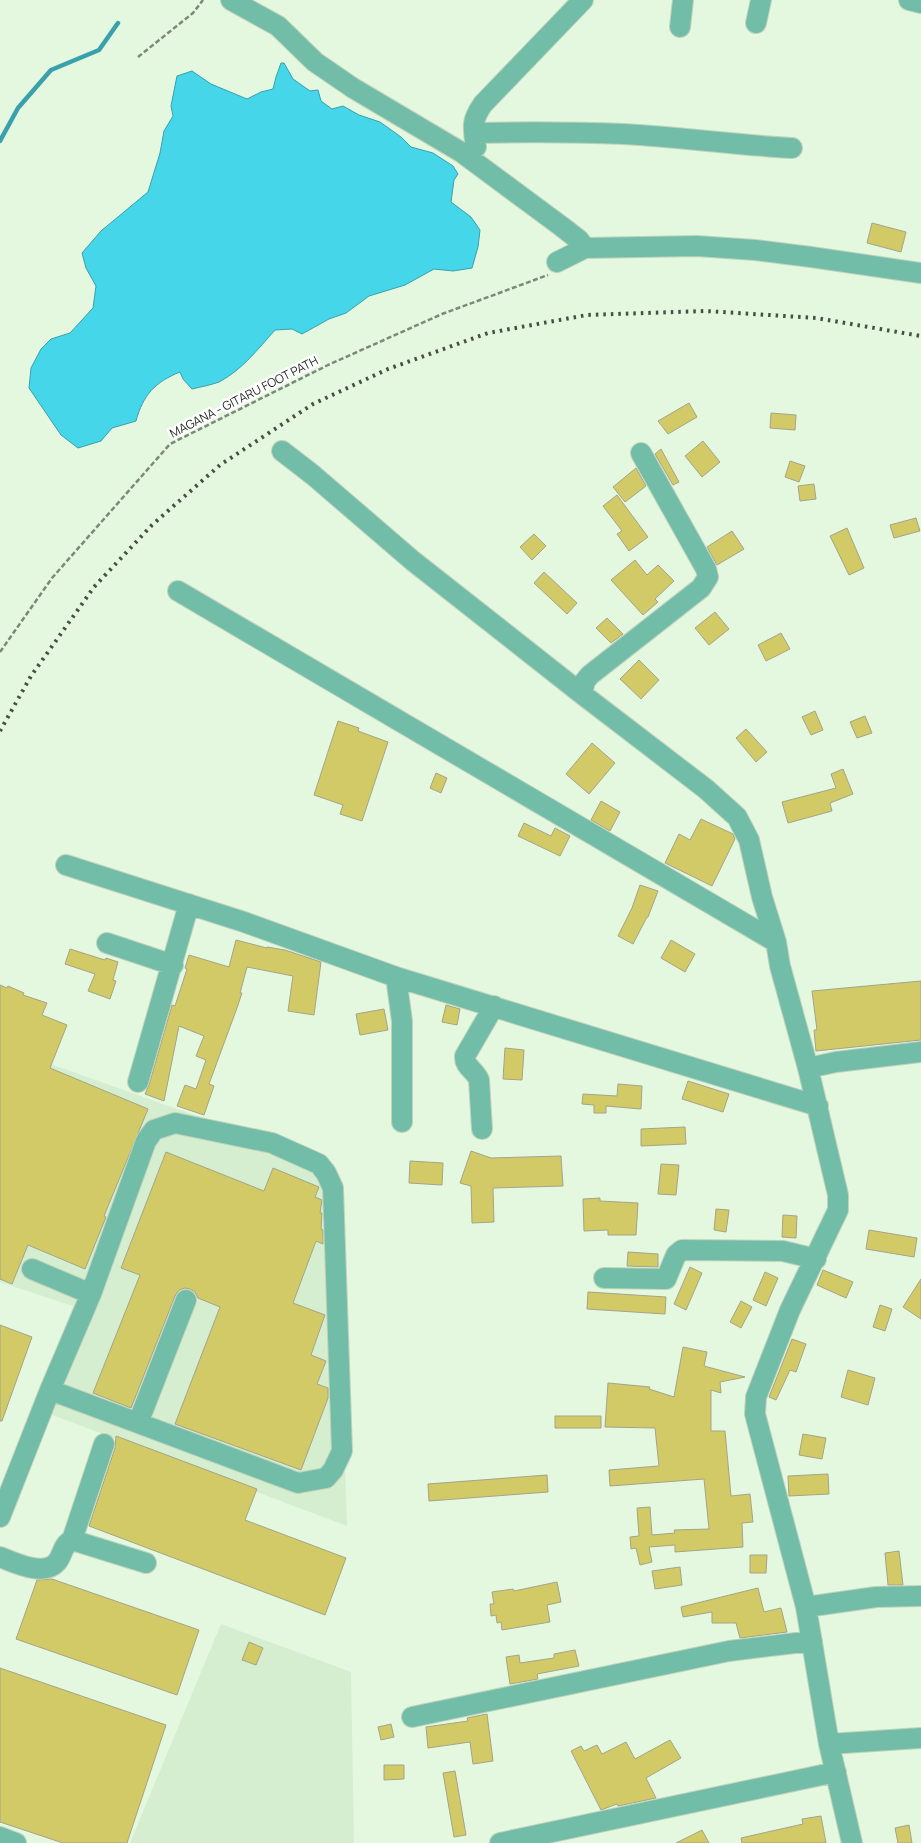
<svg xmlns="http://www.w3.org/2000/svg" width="921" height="1843" font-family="Manrope,sans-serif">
  <rect width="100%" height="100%" fill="#e4f8df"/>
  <path fill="#d5eecf" d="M 0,1046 L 335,1165 L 347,1526 L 34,1408 L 73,1306 L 0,1282 Z
    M 221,1624 L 351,1672 L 354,1843 L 130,1843 Z"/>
  <path fill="#46d6ea" stroke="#39a0ac" d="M 281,63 L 284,63 L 293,79 L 310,91 L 318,90 L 321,101 L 332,109 L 343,106 L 359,115 L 380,122 L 401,137 L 411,147 L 433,153 L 453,166 L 458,174 L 454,180 L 451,202 L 471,217 L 480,230 L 478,247 L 472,268 L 453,271 L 434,269 L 405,285 L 369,296 L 346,313 L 329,319 L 302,334 L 292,329 L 275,330 C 258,349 242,370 219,382 C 211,385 200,387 192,389 L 183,379 L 180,372 C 155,382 143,395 136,421 L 112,428 L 101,441 L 78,448 L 61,435 L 29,388 L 31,368 L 41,349 L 51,339 L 70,333 L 93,308 L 96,286 L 86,268 L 82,253 L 101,231 L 148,192 L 160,153 L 164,131 L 173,116 L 171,106 L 177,76 L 192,71 L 211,84 L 247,99 L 261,92 L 273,89 L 276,77 Z"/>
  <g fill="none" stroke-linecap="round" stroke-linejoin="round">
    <path stroke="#39a0ac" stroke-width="4.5" d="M 0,141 L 18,108 L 51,70 L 99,50 L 118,23"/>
  </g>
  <path fill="#d1ca67" stroke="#a5a488" d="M 872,223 L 906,232 L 901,252 L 867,243 Z
    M 689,403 L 697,417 L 668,434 L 658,421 Z
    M 771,413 L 796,415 L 795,430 L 770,428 Z
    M 703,441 L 720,462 L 702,477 L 685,456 Z
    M 661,449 L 679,482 L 673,485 L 655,454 Z
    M 790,461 L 805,466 L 799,482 L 785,477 Z
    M 636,468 L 646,486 L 625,502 L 613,487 Z
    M 814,484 L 816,499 L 800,501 L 798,486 Z
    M 617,495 L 648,537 L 629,551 L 617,534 L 622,531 L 603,506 Z
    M 916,518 L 920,531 L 894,538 L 890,525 Z
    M 847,528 L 864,568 L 849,575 L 830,536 Z
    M 732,531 L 744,549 L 717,565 L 707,547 Z
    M 534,534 L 546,546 L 532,560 L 520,547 Z
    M 635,560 L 647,575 L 658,565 L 674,581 L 655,599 L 658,602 L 643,615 L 611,580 Z
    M 544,572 L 577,603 L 567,614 L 534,583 Z
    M 715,612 L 729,629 L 709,645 L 695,628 Z
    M 607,618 L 623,634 L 611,643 L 596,628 Z
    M 781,633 L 790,649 L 766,661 L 758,645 Z
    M 639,660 L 659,680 L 641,699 L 620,679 Z
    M 815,711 L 823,730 L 811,735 L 802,717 Z
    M 865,716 L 872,733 L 857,738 L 850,722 Z
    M 338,721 L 359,728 L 358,731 L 388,742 L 362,821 L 340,814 L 343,805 L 314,795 Z
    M 746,729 L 767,752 L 756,762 L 736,738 Z
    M 592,743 L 615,763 L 589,794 L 566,774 Z
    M 843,769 L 853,794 L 830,803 L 832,811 L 788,823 L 782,802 L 836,788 L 831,774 Z
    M 436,773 L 447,778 L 441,793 L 430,788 Z
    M 601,801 L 620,812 L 610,831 L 591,820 Z
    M 701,819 L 733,834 L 735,839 L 712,886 L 665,863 L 679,834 L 690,840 Z
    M 524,823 L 551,836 L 555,828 L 570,836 L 560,856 L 518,836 Z
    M 640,885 L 658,891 L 648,917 L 647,917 L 633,944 L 618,936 L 632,908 Z
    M 236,940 L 267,948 L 267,947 L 285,950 L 321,962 L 314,1015 L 288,1011 L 293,976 L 247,967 L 240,993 L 242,993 L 237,1008 L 209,1084 L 214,1086 L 204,1115 L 177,1106 L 185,1085 L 196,1089 L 206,1060 L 196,1056 L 204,1036 L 179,1026 L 164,1101 L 145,1094 L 149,1085 L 172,1005 L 175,1006 L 187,969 L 185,968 L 189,955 L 229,967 Z
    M 671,940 L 695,954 L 685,972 L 661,958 Z
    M 70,949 L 105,960 L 106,958 L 118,962 L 113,980 L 116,981 L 110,999 L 88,991 L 95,974 L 65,964 Z
    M 921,981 L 921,1040 L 816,1051 L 814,1030 L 817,1030 L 812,991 Z
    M 0,985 L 7,988 L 8,986 L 24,993 L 23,995 L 47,1003 L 42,1015 L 67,1025 L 50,1068 L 148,1109 L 104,1216 L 106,1217 L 85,1269 L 28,1245 L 12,1284 L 0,1279 Z
    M 446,1005 L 460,1009 L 457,1025 L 442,1022 Z
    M 384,1009 L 388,1030 L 360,1035 L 356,1014 Z
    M 505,1048 L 524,1050 L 522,1080 L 503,1079 Z
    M 688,1081 L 729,1094 L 723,1112 L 682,1099 Z
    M 618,1084 L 642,1086 L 641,1109 L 606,1106 L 606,1113 L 594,1113 L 594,1105 L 582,1104 L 583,1094 L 617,1096 Z
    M 685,1127 L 686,1144 L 641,1146 L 641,1129 Z
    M 471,1151 L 491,1158 L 561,1156 L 563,1186 L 493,1188 L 494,1222 L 472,1223 L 471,1186 L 460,1183 Z
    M 166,1152 L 264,1191 L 273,1168 L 319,1187 L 315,1197 L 322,1200 L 320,1213 L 322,1213 L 321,1229 L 323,1230 L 323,1244 L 316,1241 L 293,1303 L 325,1315 L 311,1355 L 326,1361 L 317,1384 L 328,1388 L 328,1398 L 301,1470 L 175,1424 L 220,1307 L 198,1298 L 195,1292 L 190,1289 L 185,1288 L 179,1290 L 175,1296 L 131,1408 L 93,1393 L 140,1275 L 121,1268 Z
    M 410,1161 L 443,1163 L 442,1185 L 409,1183 Z
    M 661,1164 L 679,1165 L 676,1195 L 658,1194 Z
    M 600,1198 L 600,1201 L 638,1203 L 636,1235 L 608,1235 L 608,1230 L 584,1231 L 583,1199 Z
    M 716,1209 L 729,1210 L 726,1232 L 714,1230 Z
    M 783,1215 L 797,1216 L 796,1238 L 782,1237 Z
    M 869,1230 L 917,1238 L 914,1257 L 866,1249 Z
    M 628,1252 L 658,1254 L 658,1267 L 627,1266 Z
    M 690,1267 L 702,1273 L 686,1310 L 674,1304 Z
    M 823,1270 L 853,1282 L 846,1298 L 817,1285 Z
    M 765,1272 L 778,1278 L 766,1306 L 753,1300 Z
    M 921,1279 L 921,1319 L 903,1307 Z
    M 588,1292 L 666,1297 L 665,1314 L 587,1309 Z
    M 741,1301 L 752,1307 L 741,1328 L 730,1322 Z
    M 880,1305 L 892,1309 L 885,1331 L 873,1327 Z
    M 0,1325 L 32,1337 L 2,1421 L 0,1421 Z
    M 792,1339 L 806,1344 L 796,1372 L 790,1370 L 776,1400 L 769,1397 Z
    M 683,1347 L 707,1352 L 704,1366 L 745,1377 L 720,1382 L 721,1393 L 711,1390 L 711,1431 L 725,1431 L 731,1496 L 750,1494 L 753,1522 L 742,1523 L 743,1547 L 675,1552 L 675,1545 L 649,1547 L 652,1562 L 640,1565 L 636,1548 L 631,1549 L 630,1537 L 639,1536 L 637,1508 L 650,1507 L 652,1535 L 675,1533 L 674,1530 L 709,1529 L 704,1479 L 610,1486 L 609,1470 L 659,1466 L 655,1428 L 605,1427 L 608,1383 L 650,1387 L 649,1389 L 674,1397 Z
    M 848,1370 L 875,1378 L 868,1405 L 841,1397 Z
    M 555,1416 L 601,1416 L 601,1428 L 555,1428 Z
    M 803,1434 L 826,1438 L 822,1459 L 799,1455 Z
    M 116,1436 L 257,1489 L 245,1520 L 346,1558 L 325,1615 L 89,1526 L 115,1448 Z
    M 828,1474 L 829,1494 L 789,1496 L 788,1476 Z
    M 547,1475 L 548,1492 L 429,1501 L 428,1484 Z
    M 899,1551 L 903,1585 L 888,1585 L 885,1553 Z
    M 750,1555 L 767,1555 L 766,1573 L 750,1573 Z
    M 680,1567 L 682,1585 L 655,1589 L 652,1571 Z
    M 52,1579 L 199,1630 L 177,1695 L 16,1639 L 37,1580 Z
    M 557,1582 L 561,1602 L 547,1605 L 550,1622 L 502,1630 L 501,1622 L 497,1623 L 496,1615 L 491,1616 L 490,1604 L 494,1604 L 492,1592 L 513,1589 L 514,1591 Z
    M 758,1588 L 764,1612 L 781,1608 L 787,1632 L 740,1638 L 736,1623 L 712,1623 L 712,1612 L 683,1617 L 681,1607 Z
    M 249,1642 L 263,1648 L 256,1665 L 242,1660 Z
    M 575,1650 L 579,1666 L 537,1674 L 538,1679 L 510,1684 L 506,1657 L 519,1655 L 520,1663 L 554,1658 L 554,1654 Z
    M 0,1668 L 166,1725 L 127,1843 L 63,1843 L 0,1822 Z
    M 487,1714 L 493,1761 L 473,1764 L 470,1742 L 428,1748 L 426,1727 L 468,1721 L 467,1718 Z
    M 391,1724 L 394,1737 L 381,1740 L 378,1727 Z
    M 670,1740 L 681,1758 L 646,1778 L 656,1798 L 618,1806 L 617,1804 L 601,1810 L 571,1751 L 581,1746 L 584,1751 L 597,1745 L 602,1754 L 626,1742 L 635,1759 Z
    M 384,1765 L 404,1765 L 404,1779 L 384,1780 Z
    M 455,1771 L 466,1835 L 454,1837 L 443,1773 Z
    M 821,1816 L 826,1843 L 742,1843 L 741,1838 L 803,1824 L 802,1819 Z
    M 909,1825 L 912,1843 L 898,1843 L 895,1828 Z
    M 702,1830 L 709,1843 L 676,1843 Z"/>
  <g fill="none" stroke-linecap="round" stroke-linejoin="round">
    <g stroke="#c0d2bc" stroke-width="22">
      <path id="minor" d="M 231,0 L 278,26 L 315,62 L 353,88 L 461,152 L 561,226 L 579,240 L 585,248
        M 909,0 L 921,3
        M 756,23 L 761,0
        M 680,27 L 683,0
        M 474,133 C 524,132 574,132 624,134 C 680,137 736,145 792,148
        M 476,147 C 473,127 471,121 483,104 L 583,0
        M 557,262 L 585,248 L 697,246 L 755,250 L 811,257 L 921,273
        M 282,451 L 313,475 L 413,561 L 582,694 L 706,789 L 737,817 L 749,840 L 762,897 L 776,942 L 780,966 L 808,1068 L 838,1195 L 838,1210 L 790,1310 L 756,1397 L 755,1414 L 806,1607 L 829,1744 L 852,1843
        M 178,591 L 776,942
        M 582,694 L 585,681 L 590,675 L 701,588 L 708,577 L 706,569 L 641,453
        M 66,865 L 244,922 L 396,977 L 818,1106
        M 107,943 L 173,965
        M 396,977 L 402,1021 L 402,1122
        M 808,1068 L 836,1062 L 921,1052
        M 138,1082 L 189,904
        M 175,1123 L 272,1143 L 319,1164 L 326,1173 L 333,1188 L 342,1451 L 333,1470 L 326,1478 L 298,1483 L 50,1390 L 91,1294 L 146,1141 L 154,1130 Z
        M 482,1129 L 479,1080 C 475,1070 464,1067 465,1056 L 494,1006
        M 32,1269 L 91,1294
        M 604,1278 L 666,1279 L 676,1255 L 682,1250 L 783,1251 L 816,1259
        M 138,1423 L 186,1300
        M 0,1517 L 50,1390
        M 72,1540 L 104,1444
        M 0,1557 C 15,1563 44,1577 57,1562 C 63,1555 62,1545 72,1540 L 146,1563
        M 806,1607 L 876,1597 L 921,1596
        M 412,1717 L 729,1651 L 812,1641
        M 829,1744 L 921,1738
        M 0,1837 L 16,1843
        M 500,1843 L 836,1772"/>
    </g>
    <path stroke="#7c8979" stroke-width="2.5" stroke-dasharray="5 2.5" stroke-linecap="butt" d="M 138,57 L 193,13 L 203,0
      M 0,652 L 52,578 L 170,444 L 328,365 L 442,314 L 548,275"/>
    <use href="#minor" stroke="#71bda8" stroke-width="20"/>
    <path stroke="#454f43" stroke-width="4" stroke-dasharray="2.5 5" stroke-linecap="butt" d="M 0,731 L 31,676 L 94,587 L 152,525 L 220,465 L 313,404 L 388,369 L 488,333 L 587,315 L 706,311 L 816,318 L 921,336"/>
  </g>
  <g text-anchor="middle" stroke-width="5" stroke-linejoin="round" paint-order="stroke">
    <g font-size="12" fill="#1c231b" stroke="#fefefe">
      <text transform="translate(244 397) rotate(-27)" y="4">MAGANA - GITARU FOOT PATH</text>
    </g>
  </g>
</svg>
